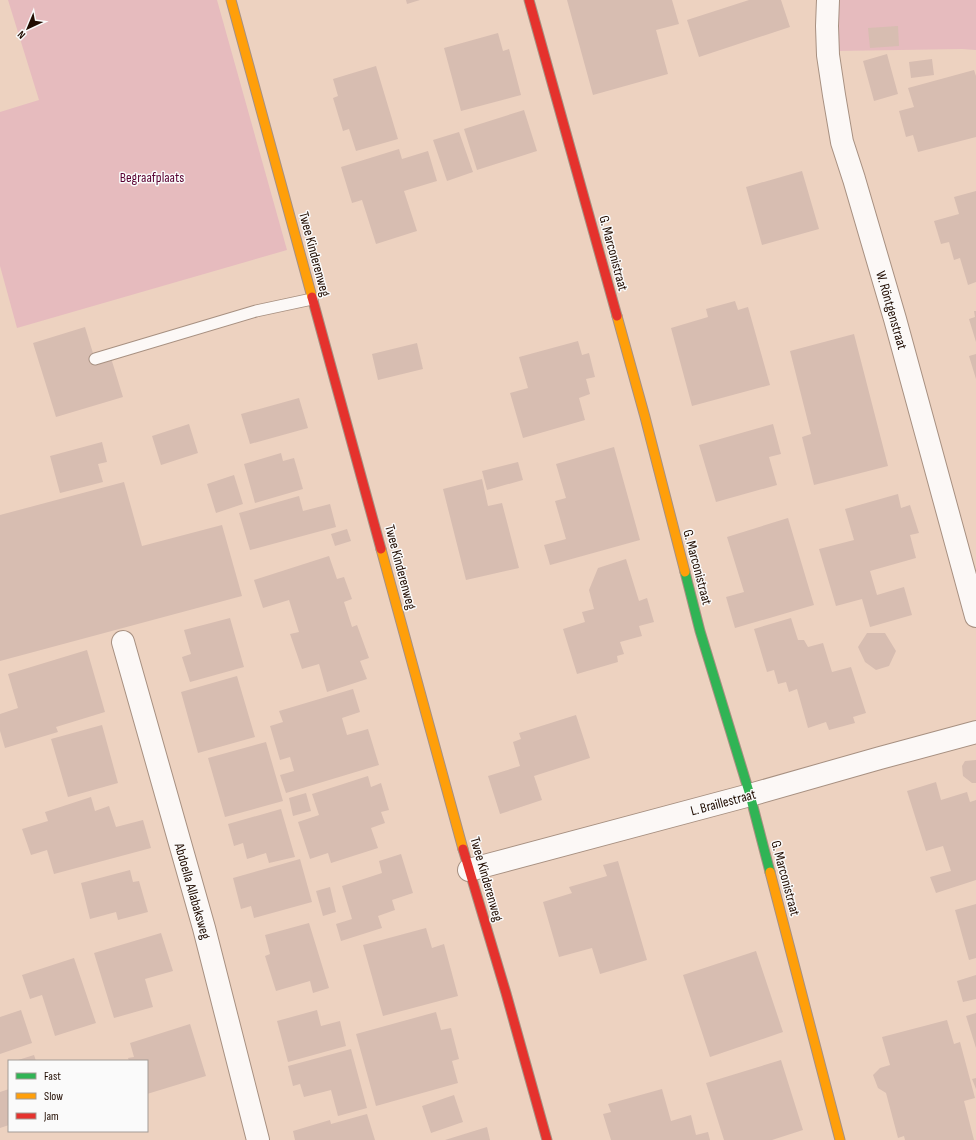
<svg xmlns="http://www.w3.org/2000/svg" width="976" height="1140" font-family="'Sofia Sans Condensed',sans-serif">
  <rect width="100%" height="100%" fill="#edd2c0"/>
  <path fill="#e6bbbe" d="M 8,0 L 217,0 L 287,250 L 17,328 L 0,266 L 0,112 L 39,100 Z
    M 836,0 L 976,0 L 976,50 L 962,49 L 836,51 Z"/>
  <path fill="#d7bdb1" d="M 406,0 L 420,0 L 407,4 Z
    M 567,0 L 672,0 L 679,24 L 656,30 L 668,74 L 593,95 Z
    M 749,0 L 781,0 L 790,27 L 699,57 L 687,20 Z
    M 898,26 L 899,46 L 870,48 L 868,28 Z
    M 498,33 L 503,51 L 509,49 L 521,95 L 461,111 L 444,48 Z
    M 887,54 L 898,94 L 874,101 L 863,61 Z
    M 932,59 L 934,75 L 911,78 L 909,62 Z
    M 376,66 L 398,139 L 356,151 L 349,129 L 343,131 L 333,98 L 338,96 L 333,79 Z
    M 974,70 L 976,76 L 976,137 L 918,152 L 913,135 L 906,137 L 899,111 L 914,107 L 908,88 Z
    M 524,110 L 537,151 L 477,170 L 464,129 Z
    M 459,132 L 473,172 L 447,181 L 433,140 Z
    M 399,149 L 402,159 L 428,151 L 437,181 L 404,191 L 417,231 L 376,244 L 362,200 L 352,203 L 341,167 Z
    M 802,171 L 819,229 L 762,245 L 746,187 Z
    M 976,191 L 976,282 L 968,285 L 960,258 L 954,260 L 949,242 L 941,244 L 934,221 L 959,214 L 954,197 Z
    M 735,301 L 738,310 L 748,307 L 770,385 L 692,406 L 671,328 L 708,317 L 706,309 Z
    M 974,311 L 976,311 L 976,342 L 969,319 L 975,317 Z
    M 85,327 L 96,363 L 111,358 L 123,397 L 56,417 L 33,343 Z
    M 854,334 L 888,466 L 814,485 L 802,437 L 811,434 L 790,351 Z
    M 578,341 L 582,355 L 589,353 L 595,377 L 586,379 L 590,394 L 579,398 L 585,420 L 523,438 L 510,393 L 528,388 L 519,357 Z
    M 417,343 L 423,369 L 378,380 L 372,354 Z
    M 976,354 L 976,379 L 969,356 Z
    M 299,398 L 308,428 L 250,444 L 241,414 Z
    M 189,424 L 198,453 L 161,465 L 152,436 Z
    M 773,424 L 781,454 L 769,457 L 777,485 L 716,502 L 699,445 Z
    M 102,442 L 107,462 L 98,464 L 103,482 L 60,493 L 50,456 Z
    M 614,447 L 640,540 L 550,565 L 544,545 L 566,539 L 555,501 L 566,498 L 556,464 Z
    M 281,453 L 283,461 L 294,458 L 303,489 L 255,503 L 244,464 Z
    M 518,462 L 523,480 L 487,490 L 482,471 Z
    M 234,475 L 243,504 L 216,513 L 207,484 Z
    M 482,479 L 488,506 L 502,503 L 519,568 L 466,580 L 443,489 Z
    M 124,482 L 142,546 L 222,525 L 242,596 L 0,661 L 0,515 Z
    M 898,494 L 901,508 L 910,505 L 919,533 L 910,535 L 916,558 L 870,571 L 877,595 L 904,587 L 912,615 L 870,627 L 862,599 L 836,606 L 819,549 L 854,540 L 845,509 Z
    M 299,496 L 303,511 L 330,504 L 336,527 L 250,550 L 239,513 Z
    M 788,518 L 814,605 L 735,628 L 726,597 L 744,592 L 727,537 Z
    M 347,529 L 351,541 L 335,546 L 331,534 Z
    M 329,556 L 337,579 L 344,577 L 352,599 L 344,602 L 352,627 L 357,625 L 369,658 L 360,661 L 367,679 L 327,692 L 319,664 L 302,669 L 290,634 L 299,632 L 289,600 L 263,608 L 254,580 Z
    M 626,559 L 639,601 L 647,598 L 654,622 L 639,626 L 642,636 L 620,642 L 624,654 L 617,656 L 618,662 L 577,674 L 563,629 L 585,622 L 582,612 L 594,609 L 589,590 L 598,568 Z
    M 230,618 L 244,667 L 190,682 L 182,657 L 191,654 L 184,630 Z
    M 791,618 L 798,640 L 804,640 L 808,647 L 823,643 L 832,672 L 851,667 L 866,713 L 853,717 L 855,723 L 829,730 L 826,722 L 808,728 L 797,689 L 789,692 L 786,682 L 778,684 L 774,670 L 767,672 L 754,629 Z
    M 867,633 L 885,633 L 896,651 L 889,666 L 876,670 L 865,662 L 858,647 Z
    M 87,650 L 105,712 L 56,727 L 58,732 L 5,748 L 0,731 L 0,714 L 18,708 L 8,674 Z
    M 237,676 L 255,737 L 198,753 L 181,692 Z
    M 353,689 L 360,712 L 342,718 L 347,735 L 368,729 L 379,765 L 286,793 L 280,775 L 294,771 L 290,757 L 280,760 L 270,726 L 283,722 L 279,711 Z
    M 576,715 L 590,758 L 534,776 L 542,800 L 500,814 L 488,776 L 520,766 L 513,742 L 521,739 L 519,733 Z
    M 102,725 L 118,783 L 68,797 L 51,739 Z
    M 266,742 L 283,801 L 225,817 L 208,758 Z
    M 976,760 L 976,783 L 972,783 L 963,776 L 962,766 L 965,761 Z
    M 368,776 L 371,787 L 381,783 L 389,810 L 381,812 L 385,823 L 371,828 L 378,848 L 331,863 L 328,853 L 310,859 L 298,822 L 319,815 L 312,794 Z
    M 936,782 L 941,800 L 967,792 L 970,802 L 976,800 L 976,880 L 936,893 L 930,877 L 951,871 L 943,846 L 926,851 L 907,791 Z
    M 306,793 L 311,811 L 293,816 L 289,798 Z
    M 91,797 L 95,811 L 109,806 L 116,827 L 143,820 L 151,848 L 54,874 L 47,850 L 31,855 L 22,829 L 48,821 L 45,812 Z
    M 281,809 L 295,857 L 269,863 L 266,853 L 247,859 L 243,843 L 234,846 L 228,824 Z
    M 401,854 L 413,893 L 392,900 L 395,910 L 378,916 L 382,928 L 341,941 L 336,924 L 352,919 L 342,886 L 382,873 L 379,861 Z
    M 300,859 L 312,902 L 254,918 L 251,906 L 241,909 L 233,878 Z
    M 618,861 L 647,960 L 600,974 L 592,948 L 559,957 L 543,902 L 572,893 L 569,887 L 607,876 L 603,865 Z
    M 130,870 L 133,882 L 139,881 L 148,912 L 118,920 L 116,912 L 90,919 L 81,883 Z
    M 330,887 L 336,912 L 323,916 L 316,891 Z
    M 976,904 L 976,958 L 969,960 L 955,910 Z
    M 309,923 L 329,988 L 313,993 L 310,981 L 276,991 L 265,956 L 270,954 L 265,935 Z
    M 426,928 L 432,948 L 444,944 L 458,996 L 383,1016 L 363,945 Z
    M 161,933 L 173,971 L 145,979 L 153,1007 L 114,1018 L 94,953 Z
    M 756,951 L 783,1032 L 710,1057 L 683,975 Z
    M 74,958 L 96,1023 L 55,1036 L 42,995 L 30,999 L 22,975 Z
    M 976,975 L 976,999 L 963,1002 L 957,981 Z
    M 21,1010 L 32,1043 L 0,1054 L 0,1017 Z
    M 317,1010 L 321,1026 L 340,1021 L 346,1046 L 288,1062 L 277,1021 Z
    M 436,1012 L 441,1030 L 451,1028 L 459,1059 L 452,1061 L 458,1083 L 376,1106 L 356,1034 Z
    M 976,1013 L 976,1048 L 966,1016 Z
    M 947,1020 L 954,1044 L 960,1042 L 975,1098 L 964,1101 L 974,1140 L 905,1140 L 904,1136 L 898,1138 L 886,1093 L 878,1088 L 873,1075 L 880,1068 L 890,1065 L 882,1037 Z
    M 190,1024 L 206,1076 L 147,1094 L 147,1061 L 129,1061 L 128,1058 L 134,1057 L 130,1043 Z
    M 351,1049 L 367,1108 L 338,1116 L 331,1090 L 304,1097 L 300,1084 L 293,1086 L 288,1066 Z
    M 34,1055 L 36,1061 L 15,1061 Z
    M 781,1060 L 803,1130 L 772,1140 L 724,1140 L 706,1083 Z
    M 976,1078 L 976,1089 L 972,1079 Z
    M 9,1089 L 9,1125 L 0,1128 L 0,1092 Z
    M 662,1089 L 671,1121 L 691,1115 L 696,1135 L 708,1132 L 710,1140 L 611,1140 L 603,1114 L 611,1112 L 608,1104 Z
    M 454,1095 L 463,1122 L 431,1133 L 422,1106 Z
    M 367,1114 L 375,1140 L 295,1140 L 293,1131 L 330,1120 L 331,1124 Z
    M 487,1127 L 490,1140 L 445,1140 Z"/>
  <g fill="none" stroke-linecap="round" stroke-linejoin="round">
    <g stroke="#a79081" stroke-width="13">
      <path id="lane" d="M 95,359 L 256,311 L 312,299"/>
    </g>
    <g stroke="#a79081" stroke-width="24">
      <path id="street" d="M 828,0 L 827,26 L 828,55 L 834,95 L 842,142 L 854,179 L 895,319 L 976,616
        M 123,642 L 204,928 L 258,1140
        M 469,870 L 750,795 L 880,758 L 976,732"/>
    </g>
    <g stroke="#a79081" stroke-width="11">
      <path id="fast" d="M 685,572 L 700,631 L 750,795 L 770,872"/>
    </g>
    <g stroke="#a79081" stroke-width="11">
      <path id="slow" d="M 231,0 L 312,297
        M 617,316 L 645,417 L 685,572
        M 381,549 L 463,849
        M 770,872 L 840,1140"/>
    </g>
    <g stroke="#a79081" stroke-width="11">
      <path id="jam" d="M 529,0 L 617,316
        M 312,297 L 381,549
        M 463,849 L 506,993 L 547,1140"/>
    </g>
    <use href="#lane" stroke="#fcf8f6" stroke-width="11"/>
    <use href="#street" stroke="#fcf8f6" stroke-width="22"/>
    <use href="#fast" stroke="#30b455" stroke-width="9"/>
    <use href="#slow" stroke="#ff9f0a" stroke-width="9"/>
    <use href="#jam" stroke="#e5322d" stroke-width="9"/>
  </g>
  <g text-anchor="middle" stroke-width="3" stroke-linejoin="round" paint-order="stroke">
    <g font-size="14" fill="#580031" stroke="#fafafa">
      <text x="152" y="182">Begraafplaats</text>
    </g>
    <g font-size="14" fill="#210c01" stroke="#fafafa">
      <text transform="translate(614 253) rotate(75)" y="5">G. Marconistraat</text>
      <text transform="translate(315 254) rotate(75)" y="5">Twee Kinderenweg</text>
      <text transform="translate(892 310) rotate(74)" y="5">W. Röntgenstraat</text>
      <text transform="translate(401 567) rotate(75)" y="5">Twee Kinderenweg</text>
      <text transform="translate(698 567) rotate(75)" y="5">G. Marconistraat</text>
      <text transform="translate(723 802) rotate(-15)" y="5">L. Braillestraat</text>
      <text transform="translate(786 878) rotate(75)" y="5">G. Marconistraat</text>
      <text transform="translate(487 879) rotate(74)" y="5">Twee Kinderenweg</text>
      <text transform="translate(193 891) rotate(74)" y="5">Abdoella Allabaksweg</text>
    </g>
  </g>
  <rect x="8" y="1060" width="140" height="72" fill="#fafafa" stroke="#a39b96"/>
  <rect x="16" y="1073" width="20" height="6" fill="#30b455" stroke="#a39b96"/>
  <text x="44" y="1080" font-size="12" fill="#210c01">Fast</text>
  <rect x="16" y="1093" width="20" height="6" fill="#ff9f0a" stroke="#a39b96"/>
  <text x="44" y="1100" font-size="12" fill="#210c01">Slow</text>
  <rect x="16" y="1113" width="20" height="6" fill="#e5322d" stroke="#a39b96"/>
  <text x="44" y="1120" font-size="12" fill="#210c01">Jam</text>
  <g transform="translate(28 28) rotate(224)" stroke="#fafafa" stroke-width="3" paint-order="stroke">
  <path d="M0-3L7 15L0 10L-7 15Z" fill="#210c01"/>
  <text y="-6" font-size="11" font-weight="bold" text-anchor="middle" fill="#210c01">N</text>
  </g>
</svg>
